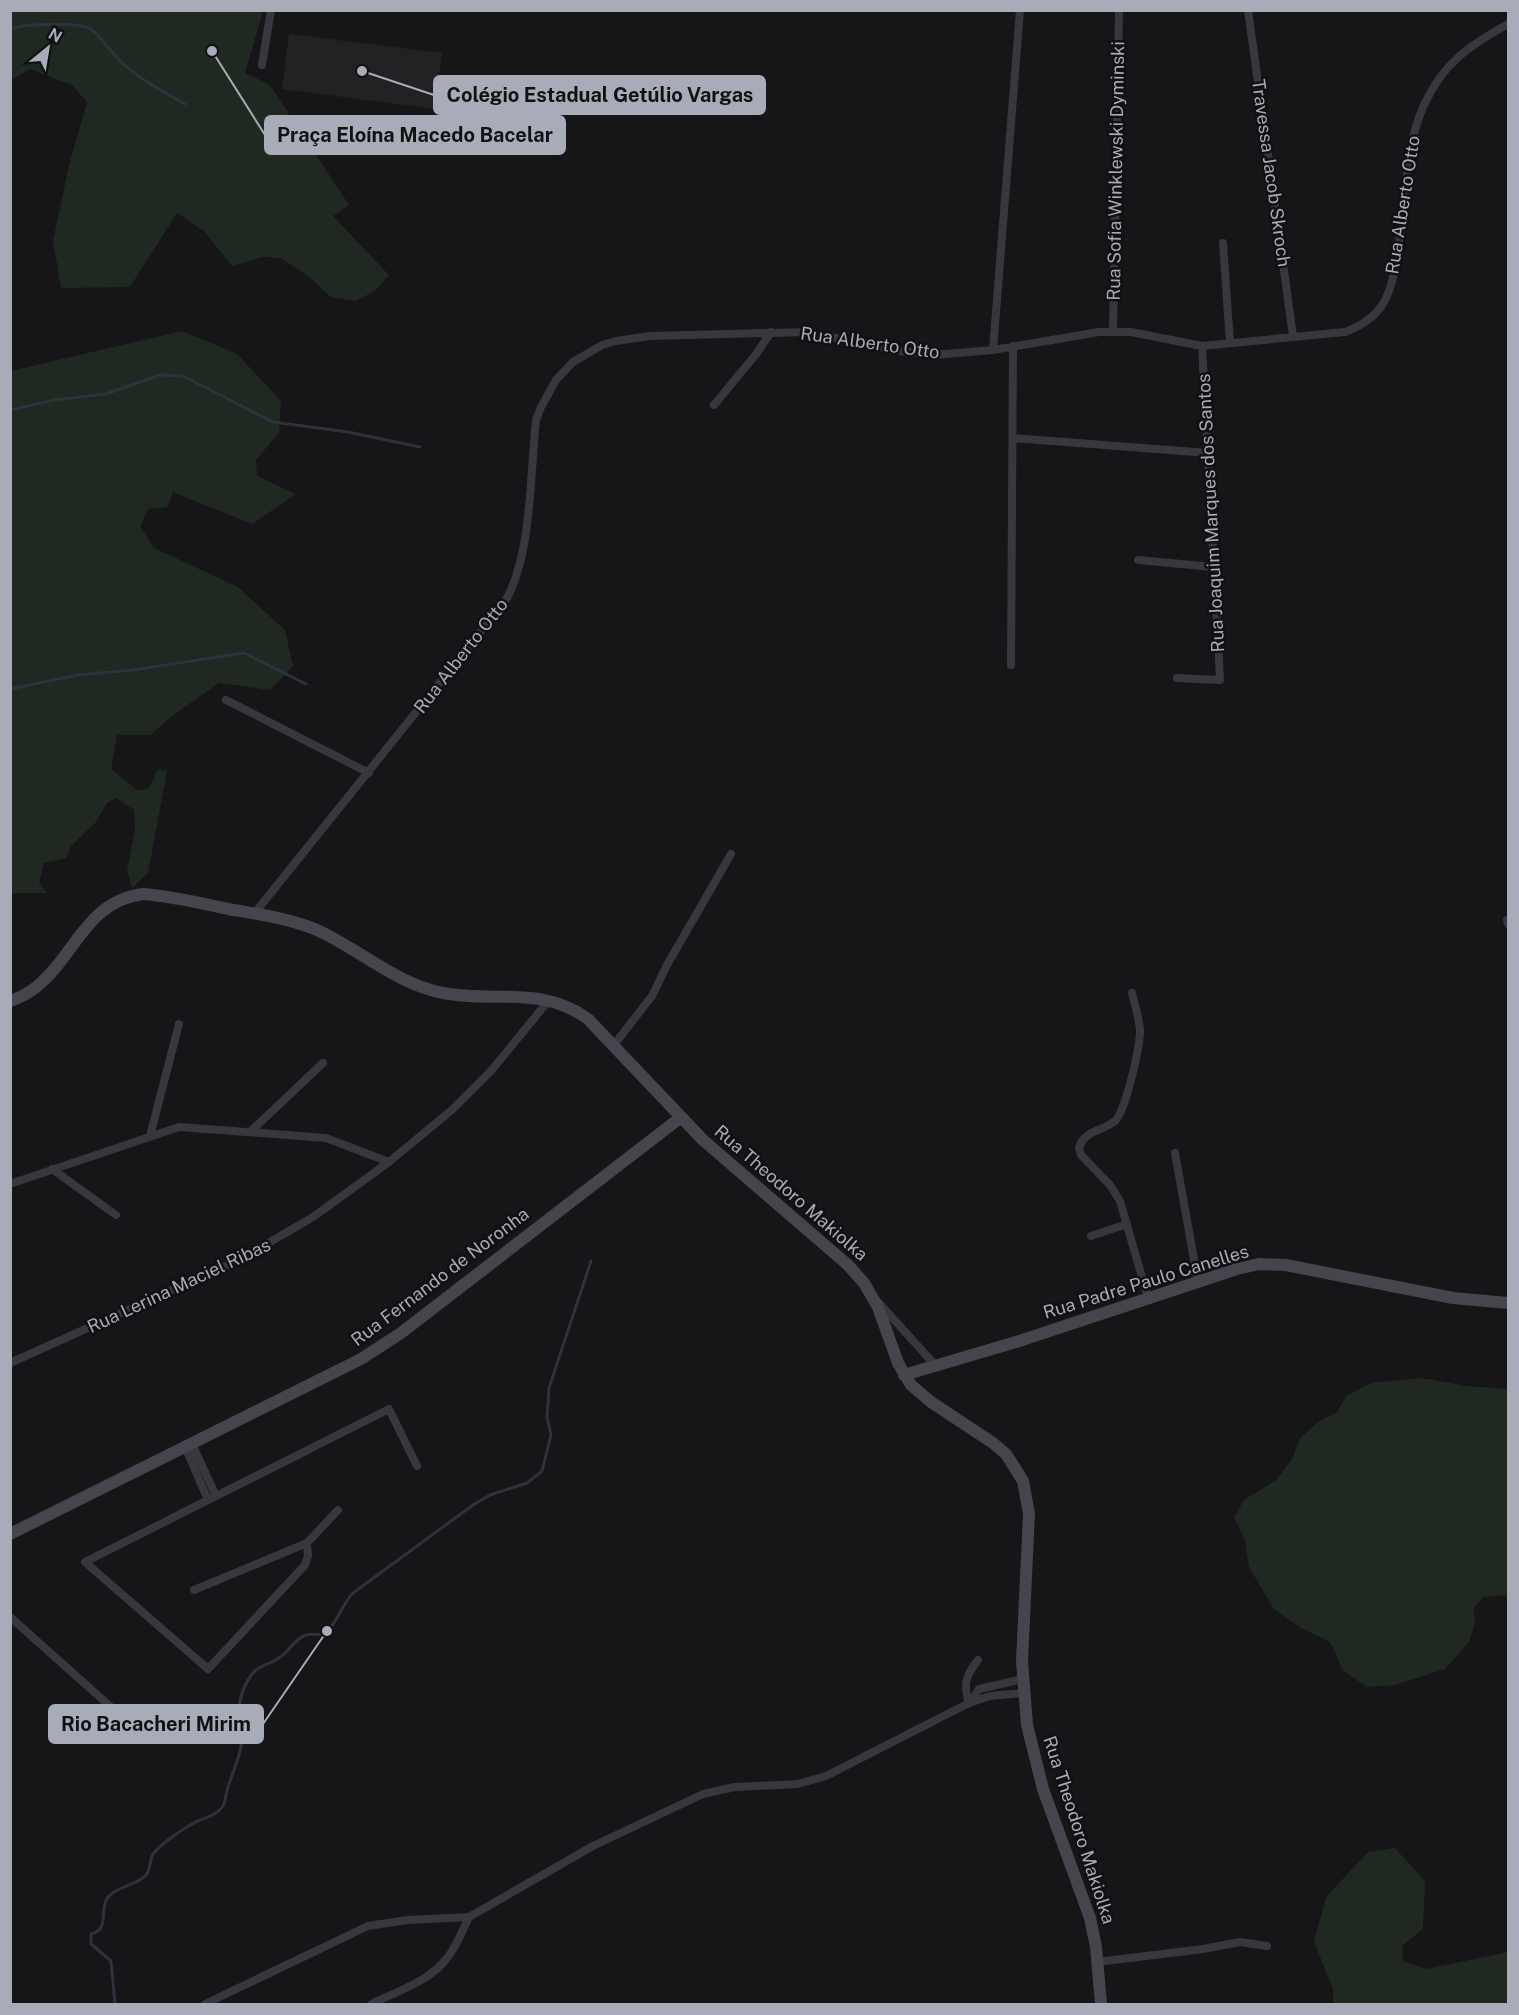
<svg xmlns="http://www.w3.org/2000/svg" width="1519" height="2015" font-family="'Public Sans',sans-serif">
  <rect width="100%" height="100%" fill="#161618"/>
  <path fill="#222225" d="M 289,34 L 442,53 L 435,109 L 282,89 Z"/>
  <path fill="#202822" d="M 11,10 L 263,11 L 245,73 L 270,85 L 349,205 L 333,216 L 389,275 L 376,290 L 356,301 L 331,297 L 309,277 L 281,258 L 262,257 L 232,266 L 204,231 L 177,213 L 130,287 L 61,288 L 53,241 L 69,165 L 87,102 L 72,85 L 30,69 L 11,80 Z
    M 182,331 L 237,354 L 281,401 L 279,433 L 256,460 L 257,476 L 296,494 L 252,524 L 173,492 L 167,507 L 148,509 L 140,526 L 154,548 L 238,587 L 285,630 L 293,666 L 270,690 L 219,683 L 168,719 L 151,735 L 117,735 L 111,769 L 138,791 L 149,788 L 158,769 L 167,771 L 148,873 L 132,888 L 127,870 L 135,830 L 134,810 L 116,798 L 107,803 L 96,822 L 71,846 L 66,858 L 44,863 L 39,882 L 47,893 L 11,893 L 11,371 Z
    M 1422,1378 L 1467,1386 L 1508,1389 L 1508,1597 L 1505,1595 L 1483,1597 L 1474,1608 L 1475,1623 L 1469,1642 L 1445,1669 L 1395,1685 L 1367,1687 L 1343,1670 L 1330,1642 L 1299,1627 L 1273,1608 L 1249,1567 L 1245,1540 L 1234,1517 L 1244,1500 L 1276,1480 L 1292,1459 L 1300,1438 L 1318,1422 L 1337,1412 L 1346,1396 L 1371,1383 Z
    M 1395,1848 L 1425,1881 L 1423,1929 L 1402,1946 L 1403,1961 L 1426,1969 L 1508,1952 L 1508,2004 L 1333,2004 L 1333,1989 L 1314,1942 L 1326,1897 L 1368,1852 Z"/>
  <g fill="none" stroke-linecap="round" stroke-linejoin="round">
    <path stroke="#2c333c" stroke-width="3" d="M 10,29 C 23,24 81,21 92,30 C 102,38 110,51 120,61 C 139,79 162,91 185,104
      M 10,410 L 54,400 L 106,394 L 160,375 L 183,376 L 273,422 L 348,432 L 420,447
      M 10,689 L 78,675 L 133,670 L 244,653 L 306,684
      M 115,2004 L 111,1961 L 91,1944 L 91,1934 C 111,1929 98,1910 108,1897 C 118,1885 138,1886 147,1874 C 150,1869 150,1862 152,1856 C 156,1847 184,1828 194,1823 C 204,1818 219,1815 224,1804 C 225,1802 225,1797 226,1795 C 230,1775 243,1755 242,1734 C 242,1731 240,1728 239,1725 C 237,1706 241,1689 252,1674 C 260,1664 270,1665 279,1658 C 289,1652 293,1640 306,1635 C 312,1633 319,1636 324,1633 C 335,1628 342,1604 353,1593 L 473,1505 L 490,1495 L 527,1483 L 542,1471 L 551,1435 L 547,1417 L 549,1388 L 591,1261"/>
    <path stroke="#37373d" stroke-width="8" d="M 1248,10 L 1293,336
      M 262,65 L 271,10
      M 1223,243 L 1230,343
      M 1113,331 L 1119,10
      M 993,350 L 1020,10
      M 714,405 L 757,353 L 771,332
      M 1013,438 L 1208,453
      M 1138,560 L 1214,567
      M 1011,665 L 1013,346
      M 1177,678 L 1220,680 L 1202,346
      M 226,700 L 369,773
      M 254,914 L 506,600 C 532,553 530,474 536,420 L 541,407 L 556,380 L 573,362 L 602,345 L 616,341 L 650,336 L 806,332 L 900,351 L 934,355 L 993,350 L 1099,332 L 1131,332 L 1202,346 L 1345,332 C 1361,326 1375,318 1384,302 C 1393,286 1395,267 1398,249 C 1406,202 1404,149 1424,105 C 1443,63 1470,45 1508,24
      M 1507,920 L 1508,924
      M 1132,993 C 1135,1005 1139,1018 1140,1030 C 1140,1047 1126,1110 1115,1121 C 1102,1132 1085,1129 1079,1148 L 1081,1155 L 1110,1185 L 1120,1201 L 1148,1298
      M 613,1046 L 652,996 L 667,965 L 731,854
      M 250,1132 L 323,1063
      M 150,1136 L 179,1024
      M 1175,1153 L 1198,1282
      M 52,1169 L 116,1215
      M 10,1184 L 179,1127 L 326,1138 L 389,1162
      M 1091,1236 L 1127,1224
      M 879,1303 L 935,1365
      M 10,1363 L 239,1260 L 313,1217 L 389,1162 L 453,1109 L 491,1071 L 549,1000
      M 192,1444 L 216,1496
      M 185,1447 L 208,1500
      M 307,1543 L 308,1556 L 305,1565 L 208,1669 L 85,1562 L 389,1409 L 417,1466
      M 194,1590 L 307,1543 L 338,1510
      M 10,1617 L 148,1740
      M 969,1703 C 963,1684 966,1675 978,1660
      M 970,1703 L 979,1689 L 1023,1679
      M 1097,1962 L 1203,1949 L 1240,1942 L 1267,1946
      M 205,2004 L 368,1926 L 407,1920 L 469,1917 L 593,1846 L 703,1794 L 735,1787 L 798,1784 L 826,1776 L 969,1703 L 990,1696 L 1023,1693
      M 371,2004 C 396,1992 430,1981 447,1958 C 457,1946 462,1931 469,1917"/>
    <path stroke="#45464d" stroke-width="12" d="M 10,1001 C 19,998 27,994 35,988 C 75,957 86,901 143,894 C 171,896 200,903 228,909 C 257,914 289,918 317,930 C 359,949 396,984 443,993 C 494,1003 542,985 588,1019 L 703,1140 L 848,1265 L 864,1283 L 878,1307 L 898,1363 L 911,1385 L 931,1402 L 993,1443 L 1006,1454 L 1023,1481 L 1029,1514 L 1022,1661 L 1027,1725 L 1043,1789 L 1090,1918 L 1096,1947 L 1101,2004
      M 904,1375 L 1016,1342 L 1237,1269 L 1259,1264 L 1286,1265 L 1453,1298 L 1508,1303
      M 10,1534 L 361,1359 L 401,1333 L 680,1118"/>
  </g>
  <g text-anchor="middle" stroke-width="5" stroke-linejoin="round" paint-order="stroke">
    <g font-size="18" fill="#a8abb8" stroke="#111113">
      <text transform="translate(1116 171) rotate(-89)" y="6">Rua Sofia Winklewski Dyminski</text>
      <text transform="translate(1271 173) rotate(82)" y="6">Travessa Jacob Skroch</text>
      <text transform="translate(1403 205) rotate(-81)" y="6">Rua Alberto Otto</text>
      <text transform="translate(870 343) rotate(8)" y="6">Rua Alberto Otto</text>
      <text transform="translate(1211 513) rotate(-93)" y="6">Rua Joaquim Marques dos Santos</text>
      <text transform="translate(461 656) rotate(-52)" y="6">Rua Alberto Otto</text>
      <text transform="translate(791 1193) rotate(41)" y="6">Rua Theodoro Makiolka</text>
      <text transform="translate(440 1277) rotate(-37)" y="6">Rua Fernando de Noronha</text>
      <text transform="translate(1146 1282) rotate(-17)" y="6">Rua Padre Paulo Canelles</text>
      <text transform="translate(179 1286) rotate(-25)" y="6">Rua Lerina Maciel Ribas</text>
      <text transform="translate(1079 1830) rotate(72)" y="6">Rua Theodoro Makiolka</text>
    </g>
  </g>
  <path fill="none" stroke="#a8abb8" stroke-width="2" d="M362 71L434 95M212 51L265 135M327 1631L263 1724"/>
  <g fill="#a8abb8" stroke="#111113" stroke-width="2">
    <circle cx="362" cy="71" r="6"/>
    <circle cx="212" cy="51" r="6"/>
    <circle cx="327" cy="1631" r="6"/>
  </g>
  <g fill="#a8abb8" stroke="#a8abb8" stroke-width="2">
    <rect x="434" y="76" width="331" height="38" rx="6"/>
    <rect x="265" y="116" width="300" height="38" rx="6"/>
    <rect x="49" y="1705" width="214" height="38" rx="6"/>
  </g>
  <g font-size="20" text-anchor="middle" font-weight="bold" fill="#111">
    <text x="600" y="102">Colégio Estadual Getúlio Vargas</text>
    <text x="415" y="142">Praça Eloína Macedo Bacelar</text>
    <text x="156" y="1731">Rio Bacacheri Mirim</text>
  </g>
  <rect width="1519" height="2015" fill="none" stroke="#a8abb8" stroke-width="24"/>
  <g transform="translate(48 48) rotate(30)" stroke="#111113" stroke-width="4.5" paint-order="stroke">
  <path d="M0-4.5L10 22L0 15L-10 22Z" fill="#a8abb8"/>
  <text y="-9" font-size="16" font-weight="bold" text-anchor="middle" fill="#a8abb8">N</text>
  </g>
</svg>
